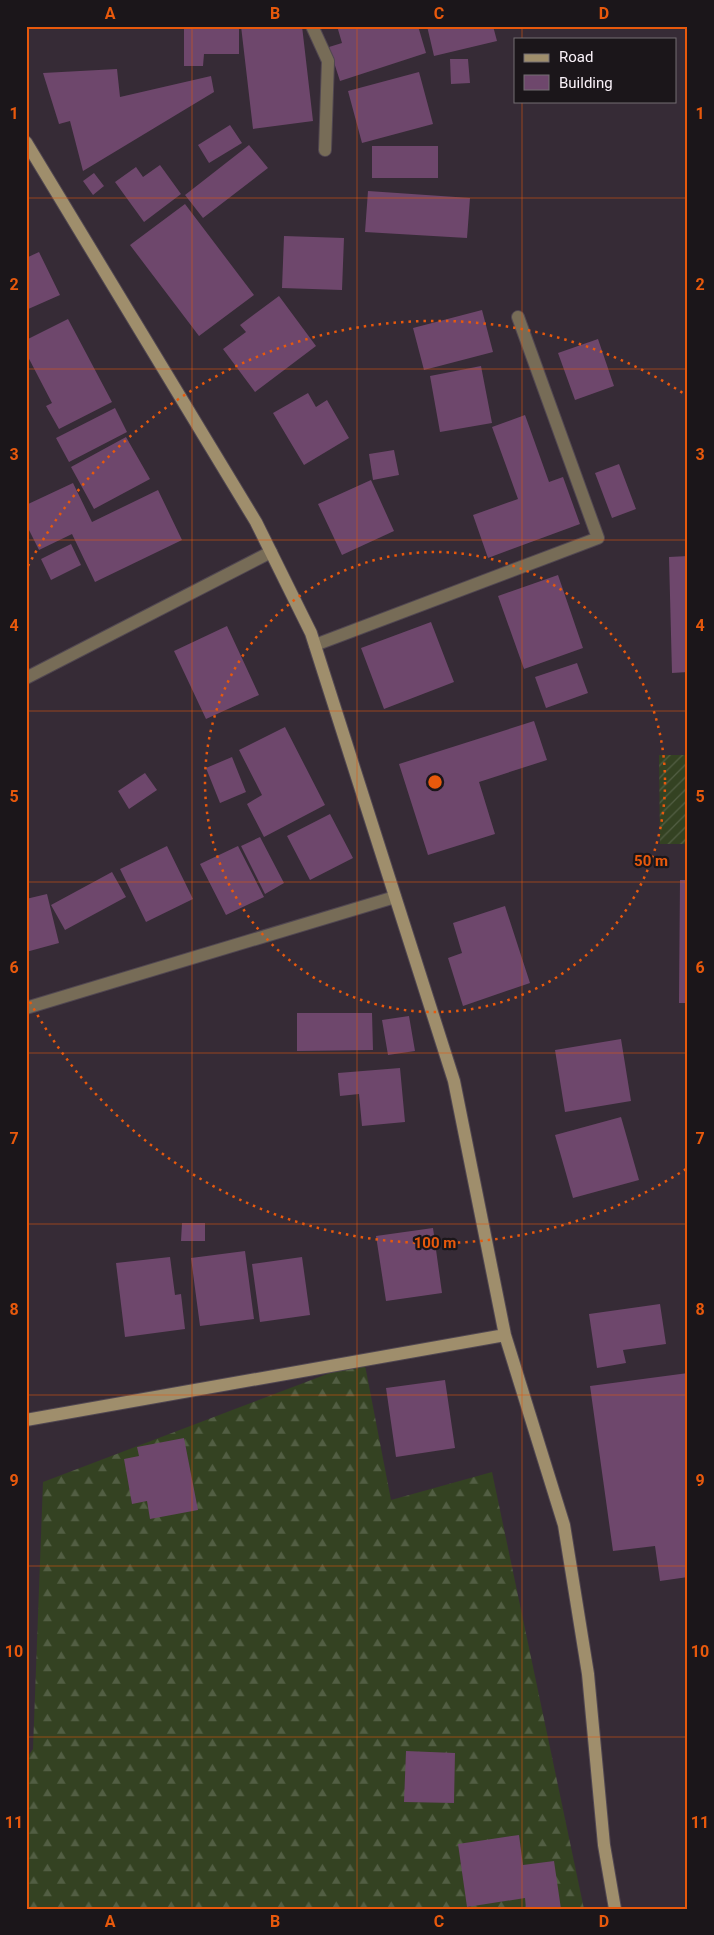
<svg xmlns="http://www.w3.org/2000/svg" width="714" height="1935" font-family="Roboto,sans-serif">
  <defs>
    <pattern id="forest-firs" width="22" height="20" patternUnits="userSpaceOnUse" patternTransform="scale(1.25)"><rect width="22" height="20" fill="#344222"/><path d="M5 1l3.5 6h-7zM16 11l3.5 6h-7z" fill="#525e43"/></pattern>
    <pattern id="garden-furrows" width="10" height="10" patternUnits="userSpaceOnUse" patternTransform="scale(1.25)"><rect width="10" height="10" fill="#344222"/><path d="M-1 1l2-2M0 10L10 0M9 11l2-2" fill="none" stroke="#525e43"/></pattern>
  </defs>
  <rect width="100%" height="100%" fill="#362b36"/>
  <path fill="url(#forest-firs)" d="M 364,1360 L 391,1500 L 492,1472 L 584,1909 L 26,1909 L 26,1759 L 33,1749 L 43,1482 Z"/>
  <path fill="url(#garden-furrows)" d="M 659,755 L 688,755 L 688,844 L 660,844 Z"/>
  <path fill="#6e476c" d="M 184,26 L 239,26 L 239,54 L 204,54 L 203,66 L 184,66 Z
    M 241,26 L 302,26 L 313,121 L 253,129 Z
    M 337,26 L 418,26 L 426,53 L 340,81 L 329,47 L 342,43 Z
    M 427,26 L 493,26 L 497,41 L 434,56 Z
    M 450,59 L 468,59 L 470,83 L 451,84 Z
    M 117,69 L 120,97 L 211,76 L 214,92 L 83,171 L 70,121 L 59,124 L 43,73 Z
    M 419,72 L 433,124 L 362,143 L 348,91 Z
    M 230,125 L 242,143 L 209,163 L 198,145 Z
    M 249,145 L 268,168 L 203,218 L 185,195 Z
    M 372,146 L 438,146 L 438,178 L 372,178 Z
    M 160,165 L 181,194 L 144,222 L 115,182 L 136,167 L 143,177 Z
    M 94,173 L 104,186 L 93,195 L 83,181 Z
    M 368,191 L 470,198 L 467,238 L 365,232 Z
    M 185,204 L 254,295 L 199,336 L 130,245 Z
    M 284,236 L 344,238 L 342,290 L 282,288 Z
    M 39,252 L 60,295 L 26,310 L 26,258 Z
    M 279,296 L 316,346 L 255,392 L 223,349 L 246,332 L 240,325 Z
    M 482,310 L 493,352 L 424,370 L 413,328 Z
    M 68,319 L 112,402 L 59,429 L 46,406 L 52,403 L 26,353 L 26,340 Z
    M 598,339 L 614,386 L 575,400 L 558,353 Z
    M 481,366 L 492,423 L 440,432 L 430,376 Z
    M 308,393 L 316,407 L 327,400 L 349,438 L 304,465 L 273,413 Z
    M 115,408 L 127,432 L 69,462 L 56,438 Z
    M 525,415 L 549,482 L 563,477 L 580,524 L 488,558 L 473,515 L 518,499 L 492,427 Z
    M 126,437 L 150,479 L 94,509 L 71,467 Z
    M 394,450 L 399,475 L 373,480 L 369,454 Z
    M 619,464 L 636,509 L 612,518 L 595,473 Z
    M 371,480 L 394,531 L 342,555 L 318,504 Z
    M 73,483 L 92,522 L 158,490 L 182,540 L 95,582 L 72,534 L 39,550 L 26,524 L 26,505 Z
    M 71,544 L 81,565 L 51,580 L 41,559 Z
    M 688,556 L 688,672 L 672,673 L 669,557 Z
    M 558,575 L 583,648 L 524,669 L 498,596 Z
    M 431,622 L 454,682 L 384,709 L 361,648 Z
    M 227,626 L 259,695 L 206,719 L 174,651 Z
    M 577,663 L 588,693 L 546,708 L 535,677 Z
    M 534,721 L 547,760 L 479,782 L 495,834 L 428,855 L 399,764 Z
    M 285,727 L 325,805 L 264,837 L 247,804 L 262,795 L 239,750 Z
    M 232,757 L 246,792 L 220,803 L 206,768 Z
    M 145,773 L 157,790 L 129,809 L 118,791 Z
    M 330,814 L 353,858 L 310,880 L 287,836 Z
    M 260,837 L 284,883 L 265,894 L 241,846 Z
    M 167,846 L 193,899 L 146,922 L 120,869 Z
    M 238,846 L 264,897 L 226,915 L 200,864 Z
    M 112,872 L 126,897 L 65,930 L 51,905 Z
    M 680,880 L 688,880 L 688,1003 L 679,1003 Z
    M 47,894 L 59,943 L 26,952 L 26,899 Z
    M 505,906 L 530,983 L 463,1006 L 448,958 L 462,953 L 453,923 Z
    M 297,1013 L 372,1013 L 373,1050 L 297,1051 Z
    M 409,1016 L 415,1051 L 388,1055 L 382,1020 Z
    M 621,1039 L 631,1101 L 565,1112 L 555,1050 Z
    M 400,1068 L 405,1122 L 362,1126 L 359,1094 L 340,1096 L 338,1073 Z
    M 621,1117 L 639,1180 L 573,1198 L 555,1135 Z
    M 182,1223 L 205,1223 L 205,1241 L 181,1241 Z
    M 433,1228 L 442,1293 L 386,1301 L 376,1236 Z
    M 245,1251 L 254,1319 L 200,1326 L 191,1258 Z
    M 170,1257 L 175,1295 L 181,1294 L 185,1329 L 125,1337 L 116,1263 Z
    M 302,1257 L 310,1315 L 260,1322 L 252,1264 Z
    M 660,1304 L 666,1344 L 623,1350 L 626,1363 L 597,1368 L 589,1314 Z
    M 688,1373 L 688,1577 L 660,1581 L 655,1546 L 613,1551 L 590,1386 Z
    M 445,1380 L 455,1448 L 396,1457 L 386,1388 Z
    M 184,1438 L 198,1510 L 150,1519 L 147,1501 L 132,1504 L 124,1459 L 139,1456 L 137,1447 Z
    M 406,1751 L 455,1753 L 454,1803 L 404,1802 Z
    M 519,1835 L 523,1865 L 554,1861 L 561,1909 L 526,1909 L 525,1898 L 467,1907 L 458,1844 Z"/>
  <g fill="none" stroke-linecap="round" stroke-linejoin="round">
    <g stroke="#514751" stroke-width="14">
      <path id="street" d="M 312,26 L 328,61 L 325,150
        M 315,645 L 598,538 L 518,317
        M 26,678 L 271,552
        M 26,1008 L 395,897"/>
    </g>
    <g stroke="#514751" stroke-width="14">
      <path id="secondary" d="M 26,142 L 256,522 L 311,633 L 454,1081 L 505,1335 L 564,1525 L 588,1674 L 604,1845 L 615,1909
        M 26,1420 L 505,1335"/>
    </g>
    <use href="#street" stroke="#776c57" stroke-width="12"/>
    <use href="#secondary" stroke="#9f8e6c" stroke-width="12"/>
  </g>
  <path fill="none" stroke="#e8590c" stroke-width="1" stroke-opacity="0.55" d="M 192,26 L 192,1909M 357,26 L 357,1909M 522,26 L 522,39M 522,101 L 522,1909M 26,198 L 688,198M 26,369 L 688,369M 26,540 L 688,540M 26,711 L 688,711M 26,882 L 688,882M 26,1053 L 688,1053M 26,1224 L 688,1224M 26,1395 L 688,1395M 26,1566 L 688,1566M 26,1737 L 688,1737"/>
  <g fill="none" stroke="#e8590c" stroke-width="2.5" stroke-dasharray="2.5 5">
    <circle cx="435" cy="782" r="230"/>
    <path d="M686 1169A461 461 0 0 1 28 998M28 566A461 461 0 0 1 686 395"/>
  </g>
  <circle cx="435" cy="782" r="8" fill="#e8590c" stroke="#1b161a" stroke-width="2.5"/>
  <g font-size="15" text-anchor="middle" font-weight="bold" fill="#e8590c" stroke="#1b161a" stroke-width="4.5" stroke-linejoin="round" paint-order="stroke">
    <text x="651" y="866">50 m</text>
    <text x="435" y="1248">100 m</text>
  </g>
  <rect width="714" height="1935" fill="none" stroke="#1b161a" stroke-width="55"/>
  <rect x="514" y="38" width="162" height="65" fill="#1b161a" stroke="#746e73"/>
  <rect x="524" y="54" width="25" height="8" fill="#9f8e6c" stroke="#746e73"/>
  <text x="559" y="62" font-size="15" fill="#faf2f9">Road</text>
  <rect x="524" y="75" width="25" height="15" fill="#6e476c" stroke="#746e73"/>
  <text x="559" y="88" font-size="15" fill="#faf2f9">Building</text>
  <rect x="28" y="28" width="658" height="1880" fill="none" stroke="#e8590c" stroke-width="2"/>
  <g font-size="16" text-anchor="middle" font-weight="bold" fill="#e8590c">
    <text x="110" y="19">A</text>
    <text x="275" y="19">B</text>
    <text x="439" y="19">C</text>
    <text x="604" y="19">D</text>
    <text x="14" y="119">1</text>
    <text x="700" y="119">1</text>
    <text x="14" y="290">2</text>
    <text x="700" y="290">2</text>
    <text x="14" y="460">3</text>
    <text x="700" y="460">3</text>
    <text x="14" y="631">4</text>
    <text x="700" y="631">4</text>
    <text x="14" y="802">5</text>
    <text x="700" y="802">5</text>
    <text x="14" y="973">6</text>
    <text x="700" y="973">6</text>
    <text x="14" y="1144">7</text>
    <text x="700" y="1144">7</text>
    <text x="14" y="1315">8</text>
    <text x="700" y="1315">8</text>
    <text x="14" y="1486">9</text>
    <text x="700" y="1486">9</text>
    <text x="14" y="1657">10</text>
    <text x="700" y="1657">10</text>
    <text x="14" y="1828">11</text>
    <text x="700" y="1828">11</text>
    <text x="110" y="1927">A</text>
    <text x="275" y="1927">B</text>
    <text x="439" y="1927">C</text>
    <text x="604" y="1927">D</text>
  </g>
</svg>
